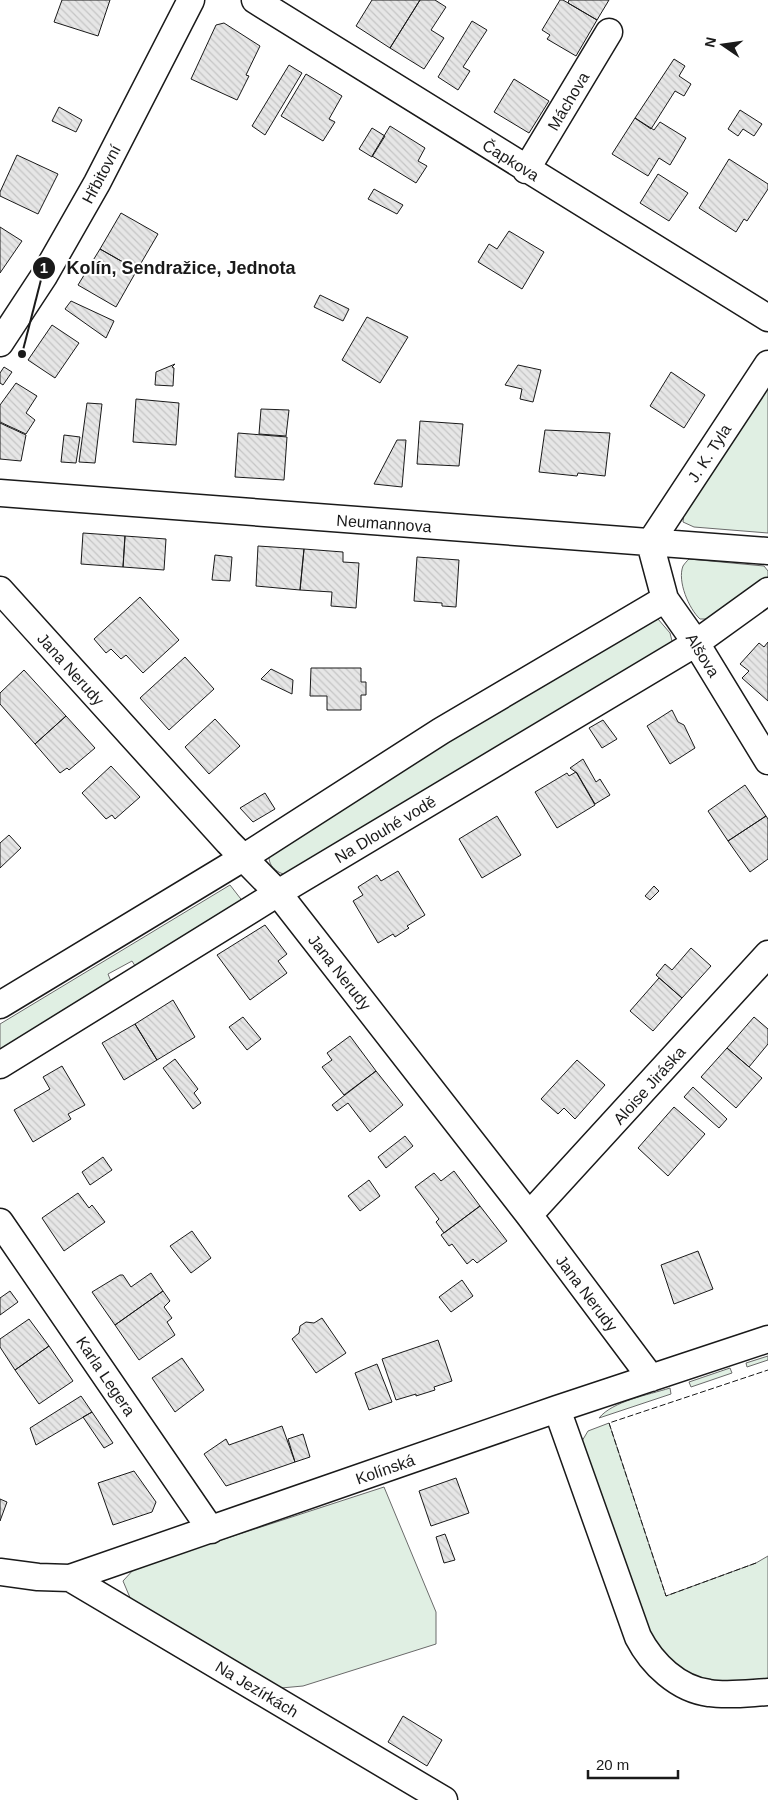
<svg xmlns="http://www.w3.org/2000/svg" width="768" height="1800" font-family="Helvetica,sans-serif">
  <defs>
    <pattern id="building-back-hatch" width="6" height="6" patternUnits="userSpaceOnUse" patternTransform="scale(1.25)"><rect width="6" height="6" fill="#e6e6e6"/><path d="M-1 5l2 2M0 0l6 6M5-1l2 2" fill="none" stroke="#c5c5c5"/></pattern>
  </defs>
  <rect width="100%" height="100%" fill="#fff"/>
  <path fill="#e0efe3" stroke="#6a6a6a" d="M 768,379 L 768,533 L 694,527 L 683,522 L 684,511 Z
    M 689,559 L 764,566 L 768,571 L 768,580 L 711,619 L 700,619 C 689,609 677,581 683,566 C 685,563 687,561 689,559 Z
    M 648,618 L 658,619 L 670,633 L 672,641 L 667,647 L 287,875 C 273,872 265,862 271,848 Z
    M 230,885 L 244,903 L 137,969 L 132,961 L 108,974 L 112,984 L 0,1052 L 0,1024 Z
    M 768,1356 L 768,1360 L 747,1367 L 746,1363 Z
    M 730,1368 L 732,1373 L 691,1387 L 689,1382 Z
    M 670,1388 L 671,1394 L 599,1418 C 613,1401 648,1395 670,1388 Z
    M 609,1423 L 666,1596 L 756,1563 L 768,1556 L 768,1683 L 700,1683 L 656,1651 L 581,1459 L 582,1441 L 588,1431 Z
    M 384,1487 L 436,1612 L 436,1644 L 303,1686 L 281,1688 L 131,1600 L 123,1581 L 135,1568 Z"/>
  <path fill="url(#building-back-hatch)" stroke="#1a1a1a" d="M 62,0 L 110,0 L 98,36 L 54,22 Z
    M 372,0 L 420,0 L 390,48 L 356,26 Z
    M 420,0 L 435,0 L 446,7 L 431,30 L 444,38 L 424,69 L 390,48 Z
    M 560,0 L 563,0 L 597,20 L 576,56 L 547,39 L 550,35 L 542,30 Z
    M 569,0 L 609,0 L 597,20 L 568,3 Z
    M 472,21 L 487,30 L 463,67 L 470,71 L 458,90 L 438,77 Z
    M 224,23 L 260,46 L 246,75 L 249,76 L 237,100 L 191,79 L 216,25 Z
    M 674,59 L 685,66 L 679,76 L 691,84 L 684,96 L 675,91 L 651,129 L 635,118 Z
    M 289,65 L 302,73 L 265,135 L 252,126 Z
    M 306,74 L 342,96 L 329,119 L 335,122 L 323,141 L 281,116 Z
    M 514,79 L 549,101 L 529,133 L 494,112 Z
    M 59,107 L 82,120 L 76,132 L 52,121 Z
    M 740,110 L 762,124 L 754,136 L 743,129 L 738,136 L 728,129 Z
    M 635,118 L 654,130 L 660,122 L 686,138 L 670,165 L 659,158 L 648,176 L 612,154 Z
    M 390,126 L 425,148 L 418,161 L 427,166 L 416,183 L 372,156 Z
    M 372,128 L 385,136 L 372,157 L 359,149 Z
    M 17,155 L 58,174 L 38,214 L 0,196 L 0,192 Z
    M 729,159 L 768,184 L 768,189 L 747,221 L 744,219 L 736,232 L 699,208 Z
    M 658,174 L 688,193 L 669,221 L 640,203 Z
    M 374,189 L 403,205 L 397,214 L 368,199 Z
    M 121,213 L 158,234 L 137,270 L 100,249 Z
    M 0,227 L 22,241 L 0,273 Z
    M 509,231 L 544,252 L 522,289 L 478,262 L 489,244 L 497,249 Z
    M 100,249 L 137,270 L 116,307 L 78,285 Z
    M 320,295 L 349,309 L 343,321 L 314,307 Z
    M 71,301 L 114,321 L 106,338 L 65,309 Z
    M 367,317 L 408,337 L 380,383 L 342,360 Z
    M 52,325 L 79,343 L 55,378 L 28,360 Z
    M 175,364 L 172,367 L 174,368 L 173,386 L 155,385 L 156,372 Z
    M 518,365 L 541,370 L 533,402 L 520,399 L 522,389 L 505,385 Z
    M 4,367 L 12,372 L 3,385 L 0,383 L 0,373 Z
    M 671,372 L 705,395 L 684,428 L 650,406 Z
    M 16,383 L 37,396 L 26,413 L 35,420 L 26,434 L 0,422 L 0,405 Z
    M 136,399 L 179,403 L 176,445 L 133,442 Z
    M 87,403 L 102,404 L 95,463 L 79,462 Z
    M 261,409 L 289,410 L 286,436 L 259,434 Z
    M 420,421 L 463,424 L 459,466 L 417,464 Z
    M 0,423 L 26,435 L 21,461 L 0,459 Z
    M 545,430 L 610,433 L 605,476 L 578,473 L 577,476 L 539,472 Z
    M 238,433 L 287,437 L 284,480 L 235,477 Z
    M 64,435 L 80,437 L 76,463 L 61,462 Z
    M 397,440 L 406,440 L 402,487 L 374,484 Z
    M 83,533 L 125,536 L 123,567 L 81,564 Z
    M 125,536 L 166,539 L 164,570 L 123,567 Z
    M 258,546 L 304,549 L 300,590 L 256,586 Z
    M 304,549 L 343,552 L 343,562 L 359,563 L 356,608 L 331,606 L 332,592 L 300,590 Z
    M 215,555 L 232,557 L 230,581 L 212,580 Z
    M 417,557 L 459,560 L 456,607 L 442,606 L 442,603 L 414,601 Z
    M 140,597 L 179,640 L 143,673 L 126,655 L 121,659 L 111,649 L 106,653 L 94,639 Z
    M 768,642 L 768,701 L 742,678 L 749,671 L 740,664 L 759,643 L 764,647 Z
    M 185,657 L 214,689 L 169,730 L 140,698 Z
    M 311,668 L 361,668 L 361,682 L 366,682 L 366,695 L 361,695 L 361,710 L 327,710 L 327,696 L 310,696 Z
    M 271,669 L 293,680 L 292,694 L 261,679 Z
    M 24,670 L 66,716 L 35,744 L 0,704 L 0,693 Z
    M 672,710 L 678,722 L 684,725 L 695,748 L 670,764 L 647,726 Z
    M 66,716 L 95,748 L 69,770 L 67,768 L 60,773 L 35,744 Z
    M 215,719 L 240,746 L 209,774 L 185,747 Z
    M 603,720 L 617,739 L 602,748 L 589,728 Z
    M 583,759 L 596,782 L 600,779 L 610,795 L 595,804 L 577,773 L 570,768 Z
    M 111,766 L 140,797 L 115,819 L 112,815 L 106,819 L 82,793 Z
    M 576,772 L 595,805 L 557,828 L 535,792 L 567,773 L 569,776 Z
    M 745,785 L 766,816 L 728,841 L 708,811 Z
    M 265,793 L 275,809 L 253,822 L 240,808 Z
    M 497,816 L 521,855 L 482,878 L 459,839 Z
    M 766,816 L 768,819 L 768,859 L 750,872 L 728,841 Z
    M 9,835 L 21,848 L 0,868 L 0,843 Z
    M 398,871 L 425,915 L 407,926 L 409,928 L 395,937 L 393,934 L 378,943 L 353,901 L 363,895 L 358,887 L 377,875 L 381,881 Z
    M 654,886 L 659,891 L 650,900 L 645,896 Z
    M 265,925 L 287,954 L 278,961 L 287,973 L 250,1000 L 217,955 Z
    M 691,948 L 711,966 L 682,998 L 656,975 L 665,964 L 672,970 Z
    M 659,978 L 682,998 L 653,1031 L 630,1011 Z
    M 173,1000 L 195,1037 L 157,1060 L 135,1024 Z
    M 243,1017 L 261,1039 L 247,1050 L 229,1027 Z
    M 754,1017 L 768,1029 L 768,1044 L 749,1067 L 727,1048 Z
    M 135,1024 L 157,1060 L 124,1080 L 102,1043 Z
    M 350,1036 L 376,1071 L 344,1095 L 322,1067 L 332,1060 L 327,1053 Z
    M 727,1048 L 762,1078 L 736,1108 L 701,1077 Z
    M 175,1059 L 198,1089 L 194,1093 L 201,1103 L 193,1109 L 163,1068 Z
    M 577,1060 L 605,1085 L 575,1119 L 564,1108 L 558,1114 L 541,1099 Z
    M 62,1066 L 85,1105 L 68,1114 L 71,1119 L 33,1142 L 14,1110 L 50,1089 L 43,1077 Z
    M 376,1071 L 403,1105 L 370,1132 L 348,1103 L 337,1111 L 332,1105 Z
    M 693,1087 L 727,1119 L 719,1128 L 684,1097 Z
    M 674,1107 L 705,1134 L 668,1176 L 638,1148 Z
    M 405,1136 L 413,1146 L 386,1168 L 378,1157 Z
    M 103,1157 L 112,1170 L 90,1185 L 82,1172 Z
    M 454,1171 L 480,1206 L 444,1233 L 436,1222 L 439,1219 L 415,1187 L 434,1173 L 441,1181 Z
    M 369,1180 L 380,1196 L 360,1211 L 348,1196 Z
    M 78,1193 L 89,1208 L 92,1205 L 105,1222 L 64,1251 L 42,1218 Z
    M 480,1206 L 507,1241 L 477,1263 L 473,1259 L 467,1264 L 452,1244 L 449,1246 L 441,1235 Z
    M 192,1231 L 211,1258 L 191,1273 L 170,1246 Z
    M 698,1251 L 713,1289 L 674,1304 L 661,1265 Z
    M 151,1273 L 163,1291 L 115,1325 L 92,1292 L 120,1275 L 123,1275 L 131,1287 Z
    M 462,1280 L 473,1296 L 451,1312 L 439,1297 Z
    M 10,1291 L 18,1302 L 0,1315 L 0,1298 Z
    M 163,1291 L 170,1301 L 164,1307 L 172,1318 L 167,1322 L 175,1335 L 139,1360 L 115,1325 Z
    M 322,1318 L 346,1353 L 316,1373 L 292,1339 L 299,1333 L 300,1326 L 306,1322 L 314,1323 Z
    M 29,1319 L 49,1346 L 15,1370 L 0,1347 L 0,1339 Z
    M 438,1340 L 452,1381 L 434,1387 L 435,1390 L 416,1396 L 416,1394 L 396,1400 L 382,1359 Z
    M 49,1346 L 73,1381 L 39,1404 L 15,1370 Z
    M 182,1358 L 204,1390 L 175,1412 L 152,1378 Z
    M 377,1364 L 392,1402 L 369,1410 L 355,1373 Z
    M 81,1396 L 92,1412 L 36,1445 L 30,1428 Z
    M 92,1412 L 113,1443 L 104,1448 L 83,1417 Z
    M 282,1426 L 295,1462 L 226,1486 L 204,1454 L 226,1439 L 229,1445 Z
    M 303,1434 L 310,1457 L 295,1462 L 288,1439 Z
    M 134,1471 L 156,1502 L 152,1512 L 113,1525 L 98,1483 Z
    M 456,1478 L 469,1513 L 431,1526 L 419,1491 Z
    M 0,1499 L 7,1502 L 0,1521 Z
    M 445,1534 L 455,1560 L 444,1563 L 436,1537 Z
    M 403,1716 L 442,1740 L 427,1766 L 388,1742 Z"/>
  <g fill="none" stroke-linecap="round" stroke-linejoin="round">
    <g stroke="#1a1a1a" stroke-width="29">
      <path id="minor" d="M 255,0 L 768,318
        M 526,170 L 609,32
        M 0,343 L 44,276 L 97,183 L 191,0
        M 768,364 L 650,543 L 665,599 L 696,643 L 768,761
        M 0,493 L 768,551
        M 0,590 L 228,842 L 278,893 L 529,1215 L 651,1378
        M 0,1005 L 243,858 L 441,731 L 665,599
        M 0,1065 L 278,893 L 696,643 L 768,591
        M 529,1215 L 768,954
        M 0,1222 L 211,1530
        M 557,1409 L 638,1637 C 652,1664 678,1689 709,1693 C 728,1696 749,1693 768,1692
        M 0,1572 L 38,1577 L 70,1578 L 557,1409 L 768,1339
        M 70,1578 L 444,1800"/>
    </g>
    <use href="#minor" stroke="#fff" stroke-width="26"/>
    <path stroke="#1a1a1a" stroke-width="1" stroke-dasharray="6 2.5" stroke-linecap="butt" d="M 756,1563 L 666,1596 L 609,1423 L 768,1370"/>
  </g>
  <g text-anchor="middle" stroke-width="4" stroke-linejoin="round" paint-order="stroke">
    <g font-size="16" fill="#1a1a1a" stroke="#fff">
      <text transform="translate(568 101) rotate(-59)" y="6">Máchova</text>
      <text transform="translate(511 160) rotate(32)" y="6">Čapkova</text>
      <text transform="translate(101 174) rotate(-62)" y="6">Hřbitovní</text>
      <text transform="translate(709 453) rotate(-57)" y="6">J. K. Tyla</text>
      <text transform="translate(384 523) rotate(4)" y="6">Neumannova</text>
      <text transform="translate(703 655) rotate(58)" y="6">Alšova</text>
      <text transform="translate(71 669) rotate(48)" y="6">Jana Nerudy</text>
      <text transform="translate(385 829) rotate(-31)" y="6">Na Dlouhé vodě</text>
      <text transform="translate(340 972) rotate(52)" y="6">Jana Nerudy</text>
      <text transform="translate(649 1085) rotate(-48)" y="6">Aloise Jiráska</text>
      <text transform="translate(587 1293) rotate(53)" y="6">Jana Nerudy</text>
      <text transform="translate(106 1376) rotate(56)" y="6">Karla Legera</text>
      <text transform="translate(385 1469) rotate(-19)" y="6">Kolínská</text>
      <text transform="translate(257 1689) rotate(31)" y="6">Na Jezírkách</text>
    </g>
  </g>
  <path fill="none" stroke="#1a1a1a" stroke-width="2" d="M22 354L44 268"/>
  <g fill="#1a1a1a" stroke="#fff" stroke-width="2">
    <circle cx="22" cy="354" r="5"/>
    <circle cx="44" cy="268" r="12"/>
  </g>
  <g font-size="15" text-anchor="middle" font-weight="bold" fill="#fff">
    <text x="44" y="273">1</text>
  </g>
  <g font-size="18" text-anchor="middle" font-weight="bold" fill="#1a1a1a" stroke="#fff" stroke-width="4" stroke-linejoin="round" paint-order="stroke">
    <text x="181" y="274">Kolín, Sendražice, Jednota</text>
  </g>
  <g transform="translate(723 45) rotate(283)" stroke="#ffffff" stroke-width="4" paint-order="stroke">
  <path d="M0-4L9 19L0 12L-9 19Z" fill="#1a1a1a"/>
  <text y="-8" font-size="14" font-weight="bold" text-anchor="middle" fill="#1a1a1a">N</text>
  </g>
  <path d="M588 1770v8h90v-8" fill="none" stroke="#1a1a1a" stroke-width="2.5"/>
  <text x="596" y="1770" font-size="15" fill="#1a1a1a" stroke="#ffffff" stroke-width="4" paint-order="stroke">20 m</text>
</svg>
